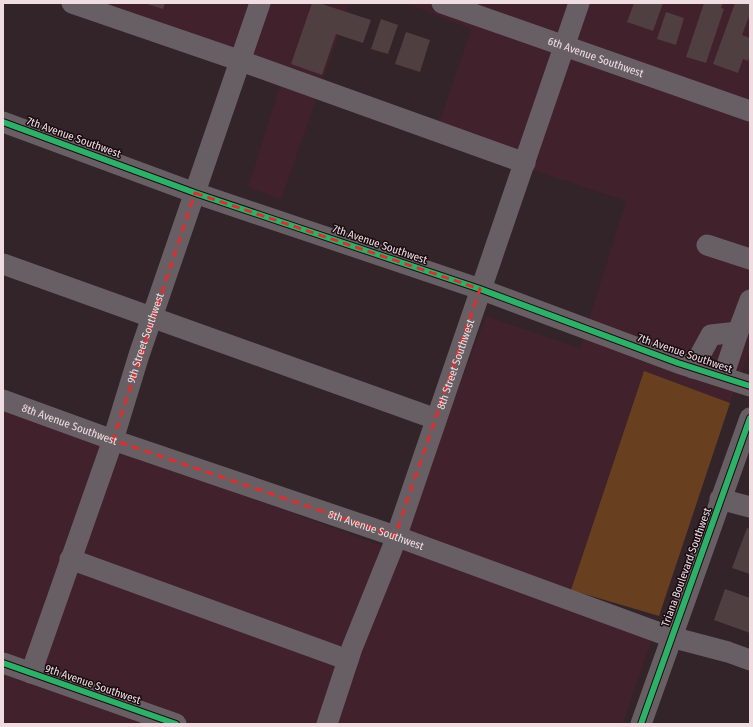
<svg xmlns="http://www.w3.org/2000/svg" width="753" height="727" font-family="'Fira Sans Condensed',sans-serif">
  <rect width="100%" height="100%" fill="#332429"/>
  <path fill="#41212b" d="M 54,3 L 350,3 L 281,200 L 248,187 L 281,82 L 218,62 Z
    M 406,3 L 750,3 L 750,350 L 730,403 L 643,372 L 571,590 L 404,530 L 486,316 L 580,348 L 626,201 L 434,138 L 471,29 Z
    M 3,408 L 391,549 L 403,550 L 652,639 L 623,724 L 3,724 Z"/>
  <path fill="#684020" d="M 644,371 L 730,403 L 659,616 L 571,590 Z"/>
  <path fill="#503f40" d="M 144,3 L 165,3 L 163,9 Z
    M 312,3 L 319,3 L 371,20 L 363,43 L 336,34 L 322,75 L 291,64 Z
    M 634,3 L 663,3 L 653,31 L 627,22 Z
    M 704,3 L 723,3 L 721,8 L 724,9 L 706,63 L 686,57 Z
    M 735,3 L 750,3 L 750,14 L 742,35 L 750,38 L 750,54 L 748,61 L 743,59 L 738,73 L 713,64 Z
    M 666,12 L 684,18 L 676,45 L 657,39 Z
    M 381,19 L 398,25 L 388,54 L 371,49 Z
    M 406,32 L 430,40 L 420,72 L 395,64 Z
    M 747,528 L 750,529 L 750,574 L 732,568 Z
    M 725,589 L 750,598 L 750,633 L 714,620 Z"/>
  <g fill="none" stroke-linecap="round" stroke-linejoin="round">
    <g stroke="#685f64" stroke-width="21">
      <path d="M 72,3 L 241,61 L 525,163"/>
      <path id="s1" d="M 442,3 L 750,111"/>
      <path d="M 3,122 L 195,193 L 480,289 L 678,363 L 750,386"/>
      <path d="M 707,245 L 750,259"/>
      <path d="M 3,264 L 436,419"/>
      <path d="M 693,368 L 711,335 L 738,332 L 750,300"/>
      <path d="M 723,377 L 738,332"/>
      <path id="s2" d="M 3,400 L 113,440 L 395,536 L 671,637 L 728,652 L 750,660"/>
      <path d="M 720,499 L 750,507"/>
      <path d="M 70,559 L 348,660"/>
      <path d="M 3,663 L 176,724"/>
      <path id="s3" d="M 31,673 L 113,440 L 139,355 L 260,3"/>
      <path id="s4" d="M 327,724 L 352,648 L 392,549 L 579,3"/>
      <path d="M 641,724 L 750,418"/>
    </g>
    <g stroke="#180c10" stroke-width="8">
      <path id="cycleway" d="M 3,122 L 195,193 L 480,289 L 678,363 L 750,386
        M 3,663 L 176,724
        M 641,724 L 750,418"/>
    </g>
    <use href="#cycleway" stroke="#2db169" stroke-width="6"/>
  </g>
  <path fill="none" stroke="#d73131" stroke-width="3" stroke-dasharray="8 5" stroke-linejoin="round" d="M 195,193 L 480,289 L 395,536 L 113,440 Z"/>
  <g text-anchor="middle" stroke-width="3" stroke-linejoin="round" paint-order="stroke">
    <g font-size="11" fill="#efdde1" stroke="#180c10">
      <text dy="4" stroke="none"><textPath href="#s1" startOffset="163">6th Avenue Southwest</textPath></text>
      <text transform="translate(74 137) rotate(20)" y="4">7th Avenue Southwest</text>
      <text transform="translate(380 244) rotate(19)" y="4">7th Avenue Southwest</text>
      <text dy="4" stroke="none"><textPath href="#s3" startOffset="354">9th Street Southwest</textPath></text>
      <text transform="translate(685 353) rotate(19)" y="4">7th Avenue Southwest</text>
      <text dy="4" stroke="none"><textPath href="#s4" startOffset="382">8th Street Southwest</textPath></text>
      <text dy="4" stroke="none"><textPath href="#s2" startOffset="71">8th Avenue Southwest</textPath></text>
      <text dy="4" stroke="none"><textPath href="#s2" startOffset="395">8th Avenue Southwest</textPath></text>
      <text transform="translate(686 567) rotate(-70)" y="4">Triana Boulevard Southwest</text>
      <text transform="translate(93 684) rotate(19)" y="4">9th Avenue Southwest</text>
    </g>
  </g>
  <rect width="753" height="727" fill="none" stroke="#efdde1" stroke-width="8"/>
</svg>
